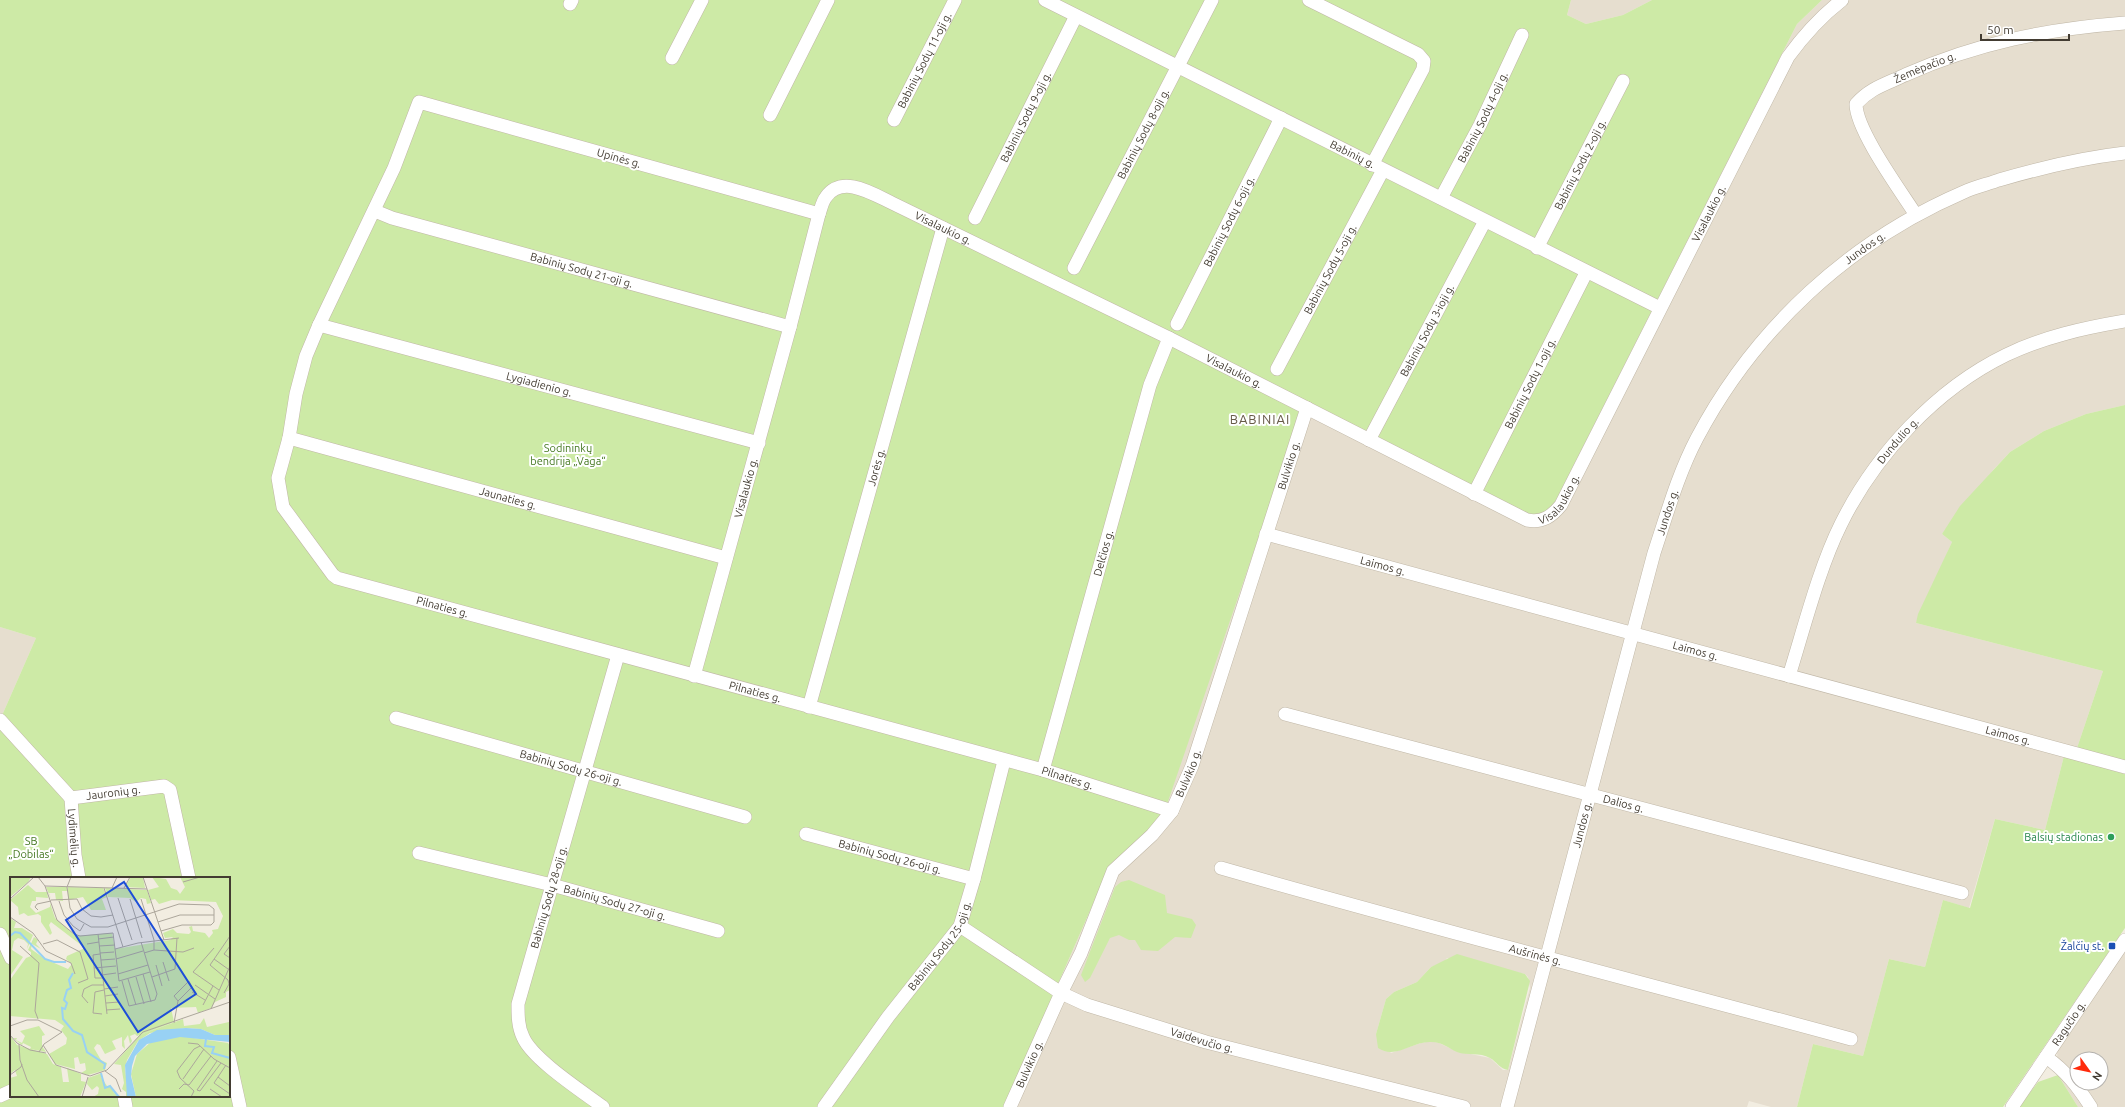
<svg xmlns="http://www.w3.org/2000/svg" width="2125" height="1107" font-family="Ubuntu,sans-serif">
  <rect width="100%" height="100%" fill="#f2ede1"/>
  <path fill="#e6decf" fill-rule="evenodd" d="M 1571,0 L 1652,0 L 1623,15 L 1586,24 L 1567,15 Z
    M 1822,0 L 2125,0 L 2125,405 L 2086,414 L 2044,431 L 2010,452 L 1994,469 L 1942,534 L 1952,542 L 1916,623 L 2103,671 L 2077,748 L 2064,756 L 2045,830 L 1995,819 L 1969,908 L 1943,900 L 1925,967 L 1889,959 L 1863,1056 L 1813,1044 L 1797,1107 L 1771,1107 L 1749,1101 L 1747,1107 L 1004,1107 L 1107,872 L 1305,402 L 1553,506 L 1797,24 ZM 1447,958 L 1525,974 L 1528,977 L 1530,988 L 1508,1070 L 1503,1070 L 1490,1058 L 1456,1051 L 1439,1043 L 1431,1041 L 1421,1043 L 1391,1053 L 1376,1034 L 1386,999 L 1394,992 L 1417,982 L 1431,967 L 1444,962 Z
    M 0,627 L 36,638 L 0,720 Z
    M 2125,950 L 2125,1107 L 2078,1107 L 2058,1075 L 2057,1049 ZM 2077,1059 L 2101,1059 L 2101,1083 L 2077,1083 Z"/>
  <path fill="#cdeaa6" fill-rule="evenodd" d="M 0,0 L 1571,0 L 1567,15 L 1586,24 L 1623,15 L 1652,0 L 1822,0 L 1797,24 L 1553,506 L 1549,510 L 1533,516 L 1305,402 L 1163,816 L 1107,872 L 1004,1107 L 0,1107 L 0,720 L 36,638 L 0,627 ZM 11,878 L 229,878 L 229,1096 L 11,1096 Z
    M 2125,405 L 2125,762 L 2077,748 L 2103,671 L 1916,623 L 1918,614 L 1952,542 L 1942,534 L 1960,506 L 2010,452 L 2044,431 L 2086,414 Z
    M 2064,756 L 2125,774 L 2125,928 L 2003,1107 L 1797,1107 L 1813,1044 L 1863,1056 L 1889,959 L 1925,967 L 1943,900 L 1970,908 L 1995,819 L 2045,830 Z
    M 1129,880 L 1165,895 L 1167,913 L 1192,919 L 1196,925 L 1191,938 L 1175,937 L 1158,951 L 1141,950 L 1135,940 L 1129,940 L 1119,935 L 1110,938 L 1090,978 L 1085,982 L 1081,975 L 1115,887 L 1121,882 Z
    M 1457,954 L 1525,974 L 1530,981 L 1508,1070 C 1500,1069 1497,1062 1490,1058 C 1480,1052 1467,1056 1457,1052 C 1448,1048 1442,1042 1431,1042 C 1412,1041 1396,1060 1378,1048 L 1376,1034 L 1386,999 L 1394,992 L 1417,982 L 1431,967 Z
    M 2058,1075 L 2078,1107 L 2019,1107 L 2038,1082 Z"/>
  <g fill="none" stroke-linecap="round" stroke-linejoin="round">
    <g stroke="#c0b7a7" stroke-width="14">
      <g id="minor">
        <path id="s1" d="M 1045,0 L 1660,308"/>
        <path d="M 1309,0 L 1418,54 L 1424,61 L 1423,69 L 1372,165"/>
        <path d="M 570,4 L 572,0"/>
        <path d="M 672,58 L 702,0"/>
        <path d="M 770,115 L 828,0"/>
        <path id="s2" d="M 894,120 L 955,0"/>
        <path id="s3" d="M 1441,198 L 1480,125 L 1522,35"/>
        <path id="s4" d="M 375,211 L 392,218 L 790,327"/>
        <path id="s5" d="M 819,214 L 419,102 L 394,168 L 319,325 L 306,356 L 296,394 L 289,438 L 278,478 L 283,507 L 333,575 L 337,578 L 1043,770 L 1172,811"/>
        <path id="s6" d="M 1916,215 C 1900,190 1856,130 1856,104 C 1870,88 1886,84 1905,75 C 1977,43 2047,29 2125,23"/>
        <path id="s7" d="M 975,218 L 1076,16"/>
        <path id="s8" d="M 1537,248 L 1623,81"/>
        <path id="s9" d="M 1074,268 L 1212,0"/>
        <path id="s10" d="M 1177,324 L 1281,118"/>
        <path id="s11" d="M 319,325 L 759,443"/>
        <path id="s12" d="M 1277,369 L 1383,170"/>
        <path id="s13" d="M 289,438 L 726,558"/>
        <path id="s14" d="M 1369,440 L 1485,221"/>
        <path id="s15" d="M 1474,494 L 1586,273"/>
        <path id="s16" d="M 1266,534 L 2125,767"/>
        <path id="s17" d="M 694,676 L 790,327 L 819,214 C 821,209 822,202 826,197 C 842,174 873,194 892,203 L 1169,338 L 1527,520 C 1543,523 1552,516 1561,505 L 1788,57 C 1804,35 1820,17 1842,0"/>
        <path id="s18" d="M 1789,676 C 1804,628 1819,568 1841,524 C 1875,455 1936,389 2006,355 C 2043,337 2084,328 2125,321"/>
        <path id="s19" d="M 809,707 L 943,228"/>
        <path id="s20" d="M 1285,714 L 1962,893"/>
        <path id="s21" d="M 396,718 L 745,817"/>
        <path id="s22" d="M 0,720 L 71,798 L 164,786 L 170,790 L 189,878"/>
        <path id="s23" d="M 1043,770 L 1150,385 L 1169,338"/>
        <path id="s24" d="M 71,798 L 75,855 L 79,878"/>
        <path id="s25" d="M 806,834 L 974,879"/>
        <path id="s26" d="M 419,853 L 552,885 L 718,931"/>
        <path id="s27" d="M 1221,868 C 1430,928 1641,982 1851,1039"/>
        <path id="s28" d="M 960,926 L 1061,993 L 1087,1005 L 1206,1042 L 1464,1107"/>
        <path d="M 0,934 L 11,958"/>
        <path d="M 229,1057 L 240,1107"/>
        <path d="M 2046,1057 C 2066,1071 2078,1087 2091,1107"/>
        <path d="M 0,1096 L 11,1091"/>
        <path d="M 124,1096 L 126,1107"/>
        <path id="s29" d="M 603,1107 C 583,1092 532,1059 523,1037 C 518,1027 518,1015 518,1004 L 618,655"/>
        <path id="s30" d="M 824,1107 L 888,1017 L 960,926 L 974,879 L 1004,761"/>
        <path id="s31" d="M 1010,1107 L 1061,993 L 1081,953 L 1113,871 L 1152,835 L 1172,811 L 1192,766 L 1307,408"/>
        <path id="s32" d="M 1507,1107 L 1654,553 C 1667,514 1678,474 1697,438 C 1755,328 1850,241 1964,192 C 1975,187 1988,184 1999,180 C 2040,168 2082,158 2125,153"/>
        <path id="s33" d="M 2012,1107 L 2125,940"/>
      </g>
    </g>
    <use href="#minor" stroke="#fff" stroke-width="13"/>
  </g>
  <circle fill="#2e9e5b" stroke="#fff" stroke-width="1.5" cx="2111" cy="837" r="4"/>
  <rect fill="#1a4fb4" stroke="#fff" stroke-width="1.5" x="2108" y="942" width="8" height="8" rx="2"/>
  <g text-anchor="middle" stroke-width="4" stroke-linejoin="round" paint-order="stroke">
    <g font-size="11" fill="#433c32" stroke="#fff">
      <text dy="4" stroke="none"><textPath href="#s2" startOffset="67">Babinių Sodų 11-oji g.</textPath></text>
      <text dy="4" stroke="none"><textPath href="#s6" startOffset="206">Žemėpačio g.</textPath></text>
      <text dy="4" stroke="none"><textPath href="#s7" startOffset="113">Babinių Sodų 9-oji g.</textPath></text>
      <text dy="4" stroke="none"><textPath href="#s3" startOffset="91">Babinių Sodų 4-oji g.</textPath></text>
      <text dy="4" stroke="none"><textPath href="#s9" startOffset="151">Babinių Sodų 8-oji g.</textPath></text>
      <text dy="4" stroke="none"><textPath href="#s1" startOffset="344">Babinių g.</textPath></text>
      <text transform="translate(619 158) rotate(16)" y="4">Upinės g.</text>
      <text dy="4" stroke="none"><textPath href="#s8" startOffset="94">Babinių Sodų 2-oji g.</textPath></text>
      <text dy="4" stroke="none"><textPath href="#s17" startOffset="1646">Visalaukio g.</textPath></text>
      <text dy="4" stroke="none"><textPath href="#s10" startOffset="115">Babinių Sodų 6-oji g.</textPath></text>
      <text dy="4" stroke="none"><textPath href="#s17" startOffset="627">Visalaukio g.</textPath></text>
      <text dy="4" stroke="none"><textPath href="#s32" startOffset="952">Jundos g.</textPath></text>
      <text dy="4" stroke="none"><textPath href="#s12" startOffset="113">Babinių Sodų 5-oji g.</textPath></text>
      <text dy="4" stroke="none"><textPath href="#s4" startOffset="215">Babinių Sodų 21-oji g.</textPath></text>
      <text dy="4" stroke="none"><textPath href="#s14" startOffset="124">Babinių Sodų 3-ioji g.</textPath></text>
      <text dy="4" stroke="none"><textPath href="#s17" startOffset="951">Visalaukio g.</textPath></text>
      <text dy="4" stroke="none"><textPath href="#s15" startOffset="124">Babinių Sodų 1-oji g.</textPath></text>
      <text dy="4" stroke="none"><textPath href="#s11" startOffset="228">Lygiadienio g.</textPath></text>
      <text dy="4" stroke="none"><textPath href="#s18" startOffset="262">Dundulio g.</textPath></text>
      <text dy="4" stroke="none"><textPath href="#s31" startOffset="707">Bulvikio g.</textPath></text>
      <text dy="4" stroke="none"><textPath href="#s19" startOffset="249">Jorės g.</textPath></text>
      <text dy="4" stroke="none"><textPath href="#s17" startOffset="195">Visalaukio g.</textPath></text>
      <text dy="4" stroke="none"><textPath href="#s17" startOffset="1322">Visalaukio g.</textPath></text>
      <text dy="4" stroke="none"><textPath href="#s13" startOffset="227">Jaunaties g.</textPath></text>
      <text dy="4" stroke="none"><textPath href="#s32" startOffset="616">Jundos g.</textPath></text>
      <text dy="4" stroke="none"><textPath href="#s23" startOffset="225">Delčios g.</textPath></text>
      <text dy="4" stroke="none"><textPath href="#s16" startOffset="121">Laimos g.</textPath></text>
      <text dy="4" stroke="none"><textPath href="#s5" startOffset="1047">Pilnaties g.</textPath></text>
      <text dy="4" stroke="none"><textPath href="#s16" startOffset="445">Laimos g.</textPath></text>
      <text dy="4" stroke="none"><textPath href="#s5" startOffset="1371">Pilnaties g.</textPath></text>
      <text dy="4" stroke="none"><textPath href="#s16" startOffset="769">Laimos g.</textPath></text>
      <text dy="4" stroke="none"><textPath href="#s21" startOffset="182">Babinių Sodų 26-oji g.</textPath></text>
      <text dy="4" stroke="none"><textPath href="#s31" startOffset="383">Bulvikio g.</textPath></text>
      <text dy="4" stroke="none"><textPath href="#s5" startOffset="1695">Pilnaties g.</textPath></text>
      <text dy="4" stroke="none"><textPath href="#s22" startOffset="148">Jauronių g.</textPath></text>
      <text dy="4" stroke="none"><textPath href="#s20" startOffset="350">Dalios g.</textPath></text>
      <text dy="4" stroke="none"><textPath href="#s32" startOffset="292">Jundos g.</textPath></text>
      <text dy="4" stroke="none"><textPath href="#s24" startOffset="40">Lydimėlių g.</textPath></text>
      <text dy="4" stroke="none"><textPath href="#s25" startOffset="87">Babinių Sodų 26-oji g.</textPath></text>
      <text dy="4" stroke="none"><textPath href="#s29" startOffset="252">Babinių Sodų 28-oji g.</textPath></text>
      <text dy="4" stroke="none"><textPath href="#s26" startOffset="202">Babinių Sodų 27-oji g.</textPath></text>
      <text dy="4" stroke="none"><textPath href="#s30" startOffset="199">Babinių Sodų 25-oji g.</textPath></text>
      <text dy="4" stroke="none"><textPath href="#s27" startOffset="326">Aušrinės g.</textPath></text>
      <text dy="4" stroke="none"><textPath href="#s33" startOffset="101">Ragučio g.</textPath></text>
      <text dy="4" stroke="none"><textPath href="#s28" startOffset="270">Vaidevučio g.</textPath></text>
      <text dy="4" stroke="none"><textPath href="#s31" startOffset="47">Bulvikio g.</textPath></text>
    </g>
    <g font-size="11" fill="#457822" stroke="#fff">
      <text x="568" y="452">Sodininkų<tspan x="568" dy="13">bendrija „Vaga“</tspan></text>
      <text x="31" y="845">SB<tspan x="31" dy="13">„Dobilas“</tspan></text>
    </g>
    <g font-size="11" fill="#27864d" stroke="#fff" text-anchor="end">
      <text x="2103" y="841">Balsių stadionas</text>
    </g>
    <g font-size="11" fill="#164399" stroke="#fff" text-anchor="end">
      <text x="2104" y="950">Žalčių st.</text>
    </g>
    <g font-size="13" letter-spacing="1" fill="#675a48" stroke="#fff">
      <text x="1260" y="424">BABINIAI</text>
    </g>
  </g>
  <g transform="translate(10 877)">
    <rect width="220" height="220" fill="#f2ede1"/>
    <path d="M 0,0 L 21,0 L 18,5 L 0,20 ZM 121,0 L 133,0 L 135,11 L 115,10 ZM 142,0 L 156,2 L 161,11 L 167,13 L 170,17 L 175,10 L 170,0 L 220,0 L 220,113 L 216,115 L 216,120 L 205,125 L 201,131 L 188,136 L 186,130 L 161,131 L 164,145 L 127,159 L 125,157 L 120,159 L 122,164 L 120,167 L 118,158 L 114,164 L 115,172 L 112,169 L 112,160 L 102,164 L 106,172 L 95,177 L 90,168 L 87,167 L 84,171 L 91,183 L 97,186 L 95,193 L 78,198 L 71,196 L 76,193 L 75,186 L 70,187 L 68,180 L 64,181 L 65,192 L 45,187 L 39,177 L 56,167 L 57,161 L 51,153 L 54,149 L 45,143 L 0,139 L 0,103 L 16,81 L 21,79 L 21,75 L 18,73 L 24,60 L 28,63 L 26,67 L 31,72 L 22,67 L 21,72 L 35,82 L 58,92 L 62,87 L 56,82 L 57,79 L 75,71 L 41,45 L 39,48 L 42,56 L 40,58 L 31,45 L 31,39 L 28,37 L 18,39 L 14,36 L 9,38 L 8,30 L 0,23 L 18,8 L 26,15 L 37,15 L 38,21 L 26,20 L 26,24 L 22,24 L 20,30 L 26,36 L 40,30 L 40,26 L 45,41 L 66,59 L 102,56 L 105,72 L 160,63 L 163,60 L 155,61 L 153,56 L 163,52 L 167,56 L 179,57 L 181,55 L 179,50 L 182,49 L 183,54 L 195,56 L 199,61 L 203,56 L 202,53 L 208,52 L 213,39 L 206,25 L 162,23 L 149,27 L 145,22 L 141,23 L 138,13 L 149,10 ZM 36,10 L 57,10 L 57,14 L 52,14 L 53,24 L 46,23 L 45,16 L 39,16 L 41,22 ZM 58,10 L 93,11 L 97,20 L 92,22 L 96,33 L 81,33 L 73,20 L 58,23 ZM 95,11 L 137,13 L 141,26 L 137,27 L 136,22 L 131,21 L 126,25 L 120,21 L 98,20 ZM 0,41 L 6,45 L 4,51 L 12,51 L 23,58 L 17,72 L 18,67 L 14,63 L 8,61 L 4,64 L 2,73 L 13,80 L 0,99 ZM 194,141 L 197,150 L 219,145 L 220,158 L 205,158 L 191,152 L 176,151 L 140,156 L 128,164 L 117,183 L 115,191 L 117,209 L 117,220 L 116,220 L 116,215 L 112,212 L 114,206 L 111,188 L 104,187 L 130,158 L 173,142 L 174,149 L 190,147 ZM 29,149 L 35,158 L 32,159 L 32,169 L 36,175 L 20,172 L 21,170 L 13,166 L 12,168 L 3,161 L 7,161 L 6,163 L 12,166 L 15,159 L 10,154 ZM 0,158 L 7,168 L 37,177 L 43,187 L 51,190 L 53,205 L 59,205 L 57,191 L 71,197 L 71,204 L 76,205 L 70,220 L 0,220 L 0,201 L 7,199 L 5,193 L 0,197 ZM 177,160 L 218,166 L 220,169 L 220,220 L 126,220 L 121,197 L 127,177 L 141,165 L 160,160 ZM 92,196 L 91,200 L 97,209 L 101,209 L 104,216 L 112,220 L 83,220 L 88,217 L 89,211 L 87,209 L 82,213 L 77,207 L 78,201 Z" fill="#cdeaa6"/>
    <path d="M 176,151 L 191,152 L 205,158 L 220,158 L 220,165 L 170,160 L 137,167 L 125,179 L 122,189 L 121,199 L 126,220 L 117,220 L 115,188 L 129,163 L 147,153 Z" fill="#98d1f4"/>
    <path fill="none" stroke="#98d1f4" stroke-width="2" d="M 0,59 L 5,55 L 10,56 L 35,82 L 44,85 L 56,85M 63,96 L 59,103 L 61,111 L 57,113 L 54,123 L 57,126 L 55,132 L 52,131 L 53,142 L 63,154 L 72,158 L 77,175 L 95,187 L 94,192M 196,162 L 195,169 L 204,170 L 202,176 L 220,181M 91,196 L 95,211 L 100,209 L 109,220"/>
    <path fill="none" stroke="#aca69b" stroke-width="1" d="M 28,0 L 35,9 L 47,43 L 64,57 L 70,59 L 103,56 L 109,104 L 140,95M 61,0 L 57,10 L 60,31 L 67,42 L 81,50 L 98,50 L 169,27 L 199,28 L 204,32 L 204,45 L 201,48 L 172,48 L 151,54M 133,0 L 154,63M 173,5 L 190,0M 35,9 L 137,12M 94,11 L 113,70M 102,11 L 107,0M 114,11 L 120,0M 108,21 L 122,63M 0,22 L 24,0M 120,22 L 132,61M 131,22 L 144,63 L 144,73M 41,23 L 67,22 L 72,32 L 81,39 L 91,40 L 103,38M 49,24 L 54,38 L 63,49 L 70,54 L 74,47M 28,33 L 25,30 L 27,27 L 41,24M 0,40 L 23,56 L 36,74 L 61,86 L 65,97M 148,45 L 170,38 L 204,38M 88,57 L 97,137M 88,62 L 104,60M 33,67 L 47,63 L 70,75 L 78,102 L 68,106M 77,67 L 89,65M 10,69 L 29,86 L 25,134 L 28,142M 89,69 L 105,68M 220,69 L 214,77 L 220,81M 204,71 L 183,95 L 209,113M 105,72 L 128,66 L 169,61M 90,76 L 104,75M 134,76 L 144,73 L 173,75 L 184,71M 90,77 L 83,78 L 85,101 L 93,101M 106,82 L 133,74M 204,82 L 218,92M 91,83 L 105,82M 153,85 L 159,104M 146,88 L 152,109M 84,91 L 106,89M 108,97 L 138,88M 133,97 L 141,125M 92,98 L 106,96M 126,100 L 134,127M 142,100 L 165,92 L 167,61M 118,102 L 126,128M 112,104 L 119,129 L 145,123 L 147,117 L 131,65M 185,108 L 205,122M 94,112 L 108,110M 182,115 L 195,123M 214,116 L 219,107 L 218,103 L 200,88 L 220,59M 95,119 L 108,117M 78,126 L 72,119 L 74,112 L 82,108 L 94,108M 96,126 L 109,125M 193,128 L 203,109M 201,132 L 220,89M 96,133 L 110,132M 92,137 L 83,136 L 85,115 L 94,113M 164,146 L 168,124 L 164,119 L 179,104 L 182,110 L 168,124M 0,149 L 17,143 L 28,143 L 52,155 L 34,167 L 29,175M 0,158 L 7,166 L 20,173 L 36,176M 178,166 L 188,167 L 204,182 L 220,191M 9,167 L 10,183 L 17,203 L 29,220M 33,168 L 46,188 L 80,199 L 97,193 L 133,155 L 220,125M 207,184 L 187,213 L 190,214 L 211,186M 216,188 L 204,206 L 220,217M 95,194 L 106,202 L 111,215M 0,198 L 11,190 L 12,187M 208,200 L 220,209M 173,202 L 194,172M 169,212 L 174,207 L 179,208 L 201,179M 200,212 L 212,220M 72,220 L 78,200M 181,220 L 184,214 L 170,201 L 167,194 L 184,172 L 190,169"/>
    <path fill="#1d4ed8" fill-opacity="0.15" stroke="#1d4ed8" stroke-width="2" d="M 114,5 L 186,117 L 128,155 L 56,43 Z"/>
    <rect width="220" height="220" fill="none" stroke="#433c32" stroke-width="2"/>
  </g>
  <g transform="translate(2089 1071) rotate(123)"><circle r="19" fill="#ffffff" stroke="#b4b1ad"/>
  <path d="M0-3L7 15L0 10L-7 15Z" fill="#ff2a0b"/>
  <text y="-6" font-size="11" font-weight="bold" text-anchor="middle" fill="#433c32">N</text>
  </g>
  <path d="M1981 34v6h88v-6" fill="none" stroke="#433c32" stroke-width="2"/>
  <text x="1987" y="34" font-size="12" fill="#433c32" stroke="#ffffff" stroke-width="3" paint-order="stroke">50 m</text>
</svg>
